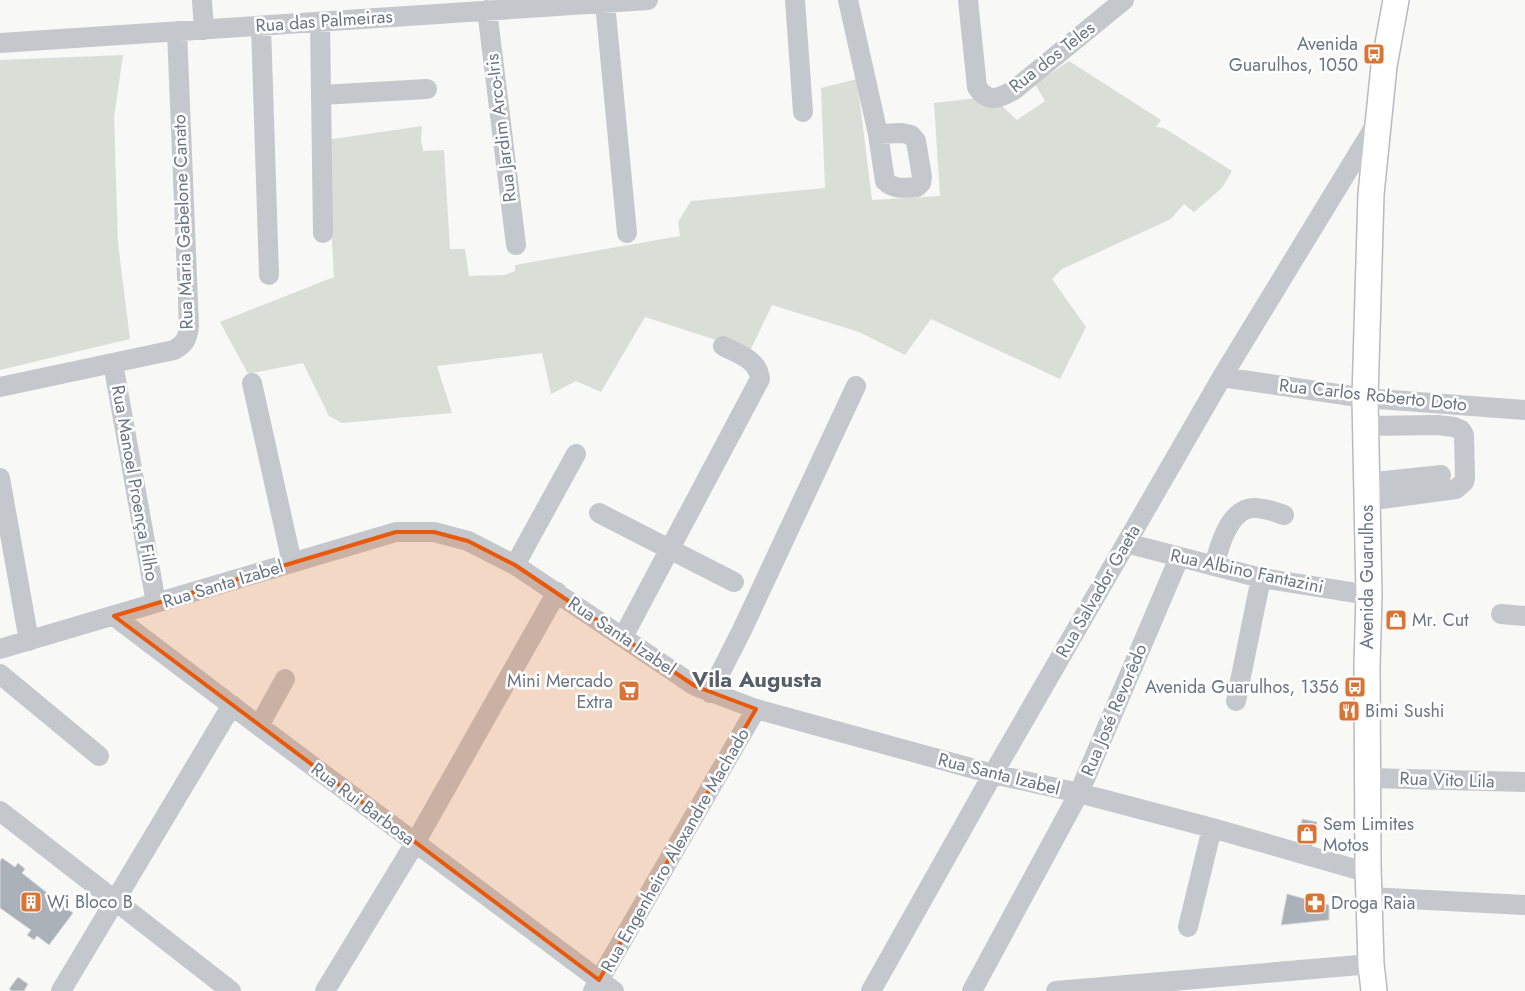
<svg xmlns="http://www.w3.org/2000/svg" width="1525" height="991" font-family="Jost,sans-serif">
  <rect width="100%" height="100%" fill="#f8f8f6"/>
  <path fill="#d9dfd7" d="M 123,55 L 114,117 L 118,243 L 130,339 L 0,370 L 0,60 Z
    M 1069,61 L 1161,120 L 1156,127 L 1164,128 L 1232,171 L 1222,188 L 1194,212 L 1184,204 L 1171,219 L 1062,269 L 1052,279 L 1086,327 L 1060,379 L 931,319 L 905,355 L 859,332 L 772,305 L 750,351 L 645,317 L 601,392 L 576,381 L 551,394 L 542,353 L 437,366 L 452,413 L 342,423 L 329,416 L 303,363 L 248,374 L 220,322 L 334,277 L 326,140 L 422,126 L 421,140 L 423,151 L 444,150 L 450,249 L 465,249 L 469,276 L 505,275 L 515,271 L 515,265 L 680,236 L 678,222 L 691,201 L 825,188 L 821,88 L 857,79 L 872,200 L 940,196 L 934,103 L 977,98 L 1002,106 L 1017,120 L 1045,101 L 1035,84 Z"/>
  <path fill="#abb1b8" stroke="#dadad8" d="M 1302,819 L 1317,822 L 1311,850 L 1299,847 Z
    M 2,858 L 15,867 L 18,863 L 25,869 L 22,873 L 55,899 L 57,896 L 64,901 L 61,904 L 73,913 L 49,945 L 37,936 L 34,940 L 27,935 L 31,930 L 0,908 L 0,861 Z
    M 1287,894 L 1329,905 L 1329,920 L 1281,925 Z
    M 18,977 L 28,984 L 24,991 L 12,991 L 9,989 Z"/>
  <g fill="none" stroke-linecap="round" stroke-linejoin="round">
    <g stroke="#b7bbbf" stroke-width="28">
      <path id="major" d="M 1374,991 L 1371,964 L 1368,867 L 1367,666 L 1369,595 L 1365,398 L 1371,194 L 1384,66 L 1396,0"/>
    </g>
    <path stroke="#c4c7cb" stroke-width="20" d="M 202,0 L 204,30
      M 795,0 L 803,112
      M 848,0 L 878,134 L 885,181 C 894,190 905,188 917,187 L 921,183 L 922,177 L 916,141 L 911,135 L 902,133 L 878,134
      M 968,0 L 977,87 C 988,104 1000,98 1014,90 L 1124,0
      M 605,3 L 627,233
      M 487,10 L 516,245
      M 320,22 L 323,233
      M 261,26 L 269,275
      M 0,43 L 648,0
      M 321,95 L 427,89
      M 113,363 L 156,603
      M 1222,377 L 1365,398 L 1525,410
      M 252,383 L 292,563
      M 0,387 L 174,350 C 185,344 188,338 189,326 L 177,31
      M 1365,426 L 1438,425 L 1454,427 L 1461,430 L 1464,435 L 1465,478 L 1464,482 L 1456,489 L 1367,501
      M 0,478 L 29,641
      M 1366,483 L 1441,475
      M 599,513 L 734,582
      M 1126,543 L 1261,578 L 1369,595
      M 515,565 L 576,454
      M 1214,566 C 1219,547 1229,509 1253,508 C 1263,507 1275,512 1284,515
      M 1501,614 L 1525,616
      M 114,616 L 259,726 L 614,991
      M 623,637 L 760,379 C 758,359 738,354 723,346
      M 0,649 L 396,532 L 434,532 L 468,541 L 515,565 L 695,686 L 756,709 L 993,774 L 1079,793 L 1212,828 L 1369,873
      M 0,674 L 99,756
      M 710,693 L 742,630 L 856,386
      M 1236,701 L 1261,578
      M 259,726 L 285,679
      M 1368,778 L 1525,782
      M 0,811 L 231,991
      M 1369,897 L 1525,905
      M 1188,927 L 1212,828
      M 61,991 L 232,705
      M 325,991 L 415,843 L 557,592
      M 593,991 L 756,709
      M 871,991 L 993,774 L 1222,377 L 1378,121
      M 972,991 L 1079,793 L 1179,558
      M 1056,991 L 1371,964"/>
    <use href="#major" stroke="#fff" stroke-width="25"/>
  </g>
  <path fill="#e8590c" fill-opacity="0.2" stroke="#e8590c" stroke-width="4" stroke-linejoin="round" d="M 396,532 L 434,532 L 468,541 L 515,565 L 695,686 L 756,709 L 599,980 L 114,616 Z"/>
  <defs>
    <g id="bus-square" transform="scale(1.125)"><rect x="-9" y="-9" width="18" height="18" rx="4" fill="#d97435" stroke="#fff"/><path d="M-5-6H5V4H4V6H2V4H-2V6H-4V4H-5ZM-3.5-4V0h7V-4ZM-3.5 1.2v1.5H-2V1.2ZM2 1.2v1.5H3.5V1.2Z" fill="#fff"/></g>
    <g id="shop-square" transform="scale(1.125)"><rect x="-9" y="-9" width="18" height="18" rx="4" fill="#d97435" stroke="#fff"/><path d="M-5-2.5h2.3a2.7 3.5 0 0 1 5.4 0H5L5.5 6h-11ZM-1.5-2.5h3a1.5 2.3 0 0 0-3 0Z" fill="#fff"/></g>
    <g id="supermarket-square" transform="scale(1.125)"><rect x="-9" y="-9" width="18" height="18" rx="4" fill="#d97435" stroke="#fff"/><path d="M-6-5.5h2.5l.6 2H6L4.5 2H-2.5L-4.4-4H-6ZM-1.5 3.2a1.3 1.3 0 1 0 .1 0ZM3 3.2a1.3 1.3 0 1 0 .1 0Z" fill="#fff"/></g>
    <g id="restaurant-square" transform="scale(1.125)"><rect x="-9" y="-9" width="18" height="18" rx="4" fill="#d97435" stroke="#fff"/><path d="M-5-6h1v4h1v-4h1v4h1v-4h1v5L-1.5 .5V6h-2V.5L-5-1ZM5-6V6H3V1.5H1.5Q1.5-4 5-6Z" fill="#fff"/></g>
    <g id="building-square" transform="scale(1.125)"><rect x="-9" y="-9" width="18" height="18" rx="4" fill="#d97435" stroke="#fff"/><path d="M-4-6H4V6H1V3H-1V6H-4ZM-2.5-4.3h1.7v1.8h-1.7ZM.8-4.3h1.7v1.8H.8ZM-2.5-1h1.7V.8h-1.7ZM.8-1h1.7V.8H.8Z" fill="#fff"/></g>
    <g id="pharmacy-square" transform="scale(1.125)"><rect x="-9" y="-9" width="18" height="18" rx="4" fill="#d97435" stroke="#fff"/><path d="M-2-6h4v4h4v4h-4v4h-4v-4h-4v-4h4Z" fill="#fff"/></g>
  </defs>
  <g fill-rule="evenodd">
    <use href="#bus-square" x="1374" y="54"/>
    <use href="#shop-square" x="1396" y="620"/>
    <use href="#bus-square" x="1355" y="687"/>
    <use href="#supermarket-square" x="629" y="691"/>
    <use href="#restaurant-square" x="1349" y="711"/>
    <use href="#shop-square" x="1307" y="834"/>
    <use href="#building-square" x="31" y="902"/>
    <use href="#pharmacy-square" x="1315" y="903"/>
  </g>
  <g text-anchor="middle" stroke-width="5" stroke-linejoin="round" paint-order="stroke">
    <g font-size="18" fill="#697585" stroke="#fff">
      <text transform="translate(324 21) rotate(-4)" y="6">Rua das Palmeiras</text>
      <text transform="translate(1052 57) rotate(-38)" y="6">Rua dos Teles</text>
      <text transform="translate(501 128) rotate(-97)" y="6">Rua Jardim Arco-Iris</text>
      <text transform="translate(183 222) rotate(-92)" y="6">Rua Maria Gabelone Canato</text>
      <text transform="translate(1373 395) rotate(6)" y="6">Rua Carlos Roberto Doto</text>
      <text transform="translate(135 483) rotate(80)" y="6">Rua Manoel Proença Filho</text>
      <text transform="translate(1247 571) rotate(12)" y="6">Rua Albino Fantazini</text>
      <text transform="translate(1367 577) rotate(-90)" y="6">Avenida Guarulhos</text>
      <text transform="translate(223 584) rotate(-17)" y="6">Rua Santa Izabel</text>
      <text transform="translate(1098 591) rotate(-60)" y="6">Rua Salvador Gaeta</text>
      <text transform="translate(622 636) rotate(34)" y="6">Rua Santa Izabel</text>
      <text transform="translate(1114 710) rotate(-67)" y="6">Rua José Revorêdo</text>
      <text transform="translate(999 774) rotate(14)" y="6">Rua Santa Izabel</text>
      <text transform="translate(1447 780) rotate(2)" y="6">Rua Vito Lila</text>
      <text transform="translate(363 804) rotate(37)" y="6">Rua Rui Barbosa</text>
      <text transform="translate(675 850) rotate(-60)" y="6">Rua Engenheiro Alexandre Machado</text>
    </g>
    <g font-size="18" fill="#697585" stroke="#fff" text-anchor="start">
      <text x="1358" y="50" text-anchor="end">Avenida<tspan x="1358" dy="21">Guarulhos, 1050</tspan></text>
      <text x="1412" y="626">Mr. Cut</text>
      <text x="613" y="687" text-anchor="end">Mini Mercado<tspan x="613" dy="21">Extra</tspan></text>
      <text x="1339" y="693" text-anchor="end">Avenida Guarulhos, 1356</text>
      <text x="1365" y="717">Bimi Sushi</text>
      <text x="1323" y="830">Sem Limites<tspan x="1323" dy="21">Motos</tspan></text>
      <text x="47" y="908">Wi Bloco B</text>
      <text x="1331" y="909">Droga Raia</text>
    </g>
    <g font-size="22" font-weight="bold" fill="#575f6b" stroke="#fff">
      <text x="757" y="687">Vila Augusta</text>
    </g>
  </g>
</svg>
